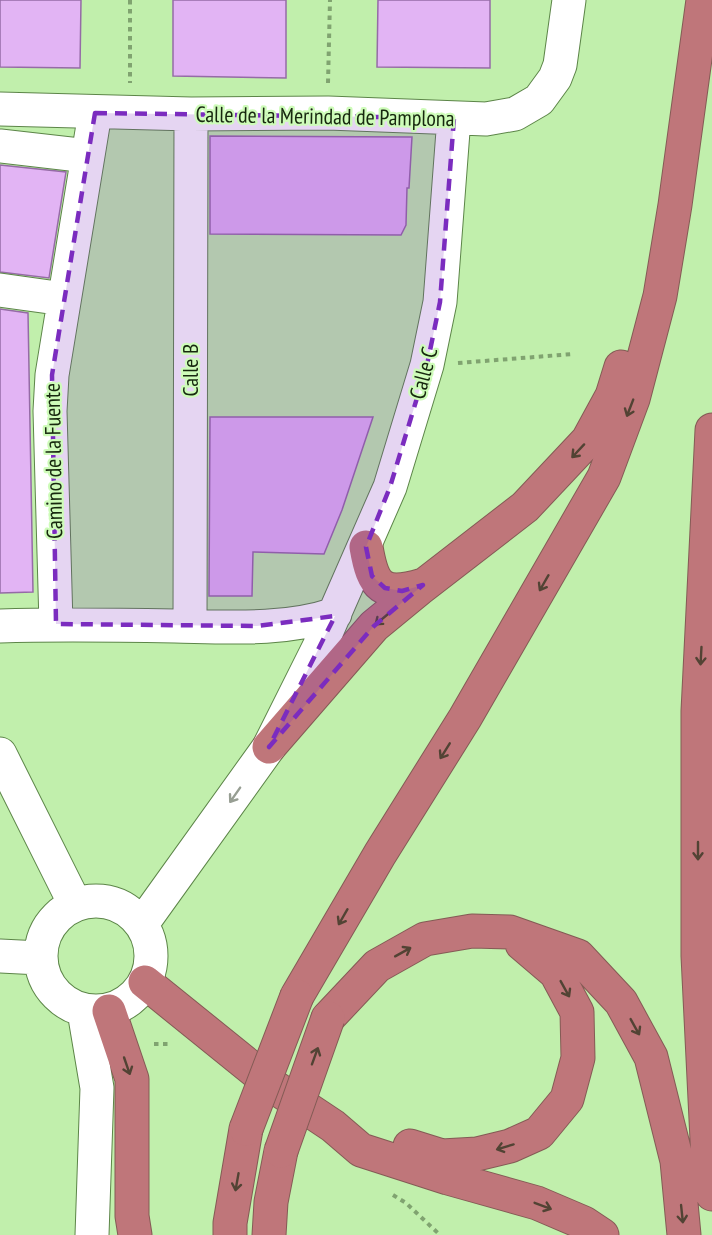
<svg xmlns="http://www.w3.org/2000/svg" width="712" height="1235" font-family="'PT Sans Narrow',sans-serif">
  <rect width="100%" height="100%" fill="#c1efac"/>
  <path fill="#e2b4f4" stroke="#956ba6" stroke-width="1.5" d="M 0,0 L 81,0 L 80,68 L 0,67 Z
    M 173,0 L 286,0 L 286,78 L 173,76 Z
    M 378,0 L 490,0 L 490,68 L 377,67 Z
    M 210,136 L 412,137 L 409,188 L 407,188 L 406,225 L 401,235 L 210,234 Z
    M 0,165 L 66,172 L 49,278 L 0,272 Z
    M 0,309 L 28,313 L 33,592 L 0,593 Z
    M 210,417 L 373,417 L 342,510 L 324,554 L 253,552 L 252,596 L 209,596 Z"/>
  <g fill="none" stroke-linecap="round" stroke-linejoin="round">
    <g stroke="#5c8548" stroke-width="35">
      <path id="minor" d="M 0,109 L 191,114 L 328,113 L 486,119 L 515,114 L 539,100 L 555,78 L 560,65 L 569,0
        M 0,146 L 88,156
        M 0,290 L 64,299
        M 56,624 L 50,411 L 52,375 L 95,113
        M 0,626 C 58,624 117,625 175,626 C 228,627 285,631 335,614
        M 190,626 L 191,114
        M 0,754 L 75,904
        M41 956a55 55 0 1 1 110 0a55 55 0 1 1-110 0Z
        M 142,924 L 269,747 L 326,633 L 390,487 L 427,365 L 440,302 L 454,118
        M 0,956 L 40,958
        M 84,1011 L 97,1088 L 92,1235"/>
    </g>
    <g stroke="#845b55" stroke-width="35">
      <path id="highway" d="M 712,430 L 698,711 L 698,956 L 708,1160 L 712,1194
        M 366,547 C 373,588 382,597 423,585
        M 269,747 L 374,626 L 419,589 L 525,507 L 588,440 L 612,396 L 621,367
        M 145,982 L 276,1088 L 333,1126 L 361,1150 L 448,1178 L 537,1203 L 584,1223 L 602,1235
        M 297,996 L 380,854 L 465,718 L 604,477 L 633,399 L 660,296 L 675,205 L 703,0
        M 109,1011 L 132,1079 L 132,1216 L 135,1235
        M 328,1018 L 377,966 L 425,939 L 472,931 L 510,932 L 578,956 L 621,1002 L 651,1057 L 677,1161 L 684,1235
        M 410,1146 L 442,1156 L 477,1154 L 510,1146 L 539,1133 L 567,1099 L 578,1058 L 577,1012 L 556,973 L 522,944
        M 230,1235 L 230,1223 L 246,1129
        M 269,1235 L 271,1202 L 281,1151"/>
    </g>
    <path stroke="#80a370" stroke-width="4" stroke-dasharray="4.5 4.5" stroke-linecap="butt" d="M 130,0 L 130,83
      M 328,83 L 330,0
      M 458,363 L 573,354
      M 154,1044 L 170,1044
      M 393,1195 L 406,1203 L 440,1235"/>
    <use href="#minor" stroke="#fff" stroke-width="33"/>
    <use href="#highway" stroke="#bf767a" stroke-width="33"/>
    <g stroke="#845b55" stroke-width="35" stroke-linecap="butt">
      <path id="highway-bridge" d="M 246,1129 L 297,996
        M 281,1151 L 328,1018"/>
    </g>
    <use href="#highway-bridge" stroke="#bf767a" stroke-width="33"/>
  </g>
  <defs><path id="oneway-shaft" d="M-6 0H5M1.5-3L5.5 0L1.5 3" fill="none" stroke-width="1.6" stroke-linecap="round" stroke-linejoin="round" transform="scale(1.5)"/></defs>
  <g stroke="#524334">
    <use href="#oneway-shaft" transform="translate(630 408) rotate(111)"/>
    <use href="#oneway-shaft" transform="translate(578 451) rotate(133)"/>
    <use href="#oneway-shaft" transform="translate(544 583) rotate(120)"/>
    <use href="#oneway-shaft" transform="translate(382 619) rotate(140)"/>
    <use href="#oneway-shaft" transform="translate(701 656) rotate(93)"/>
    <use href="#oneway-shaft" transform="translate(445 751) rotate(122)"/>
    <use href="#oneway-shaft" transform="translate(698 851) rotate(90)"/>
    <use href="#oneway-shaft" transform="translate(343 917) rotate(120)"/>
    <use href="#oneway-shaft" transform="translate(403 952) rotate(-29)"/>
    <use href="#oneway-shaft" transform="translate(565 989) rotate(61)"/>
    <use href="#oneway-shaft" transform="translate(635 1027) rotate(61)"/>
    <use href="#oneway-shaft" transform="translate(315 1056) rotate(-70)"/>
    <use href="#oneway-shaft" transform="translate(127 1066) rotate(71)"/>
    <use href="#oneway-shaft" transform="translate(505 1147) rotate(163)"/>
    <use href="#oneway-shaft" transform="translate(237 1182) rotate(100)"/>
    <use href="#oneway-shaft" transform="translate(543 1206) rotate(21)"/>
    <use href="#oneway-shaft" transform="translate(682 1214) rotate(84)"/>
  </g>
  <use stroke="#979e93" href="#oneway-shaft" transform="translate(235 795) rotate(125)"/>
  <path fill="#7b2cbf" fill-opacity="0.2" stroke="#7b2cbf" stroke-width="4.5" stroke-dasharray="12 8" stroke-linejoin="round" d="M 95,113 L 454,118 L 440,302 L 427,365 L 390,487 L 366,547 L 372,576 L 385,588 L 402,591 L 423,585 L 374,626 L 269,747 L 335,616 L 257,626 L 56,624 L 52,375 Z"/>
  <g text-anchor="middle" stroke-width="4.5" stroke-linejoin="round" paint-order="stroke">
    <g font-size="22" fill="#17280f" stroke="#cefcb9">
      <text transform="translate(325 116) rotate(1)" y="8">Calle de la Merindad de Pamplona</text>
      <text transform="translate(190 370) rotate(-90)" y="8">Calle B</text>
      <text transform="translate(423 373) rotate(-75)" y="8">Calle C</text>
      <text transform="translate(53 461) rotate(-91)" y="8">Camino de la Fuente</text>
    </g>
  </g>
</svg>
